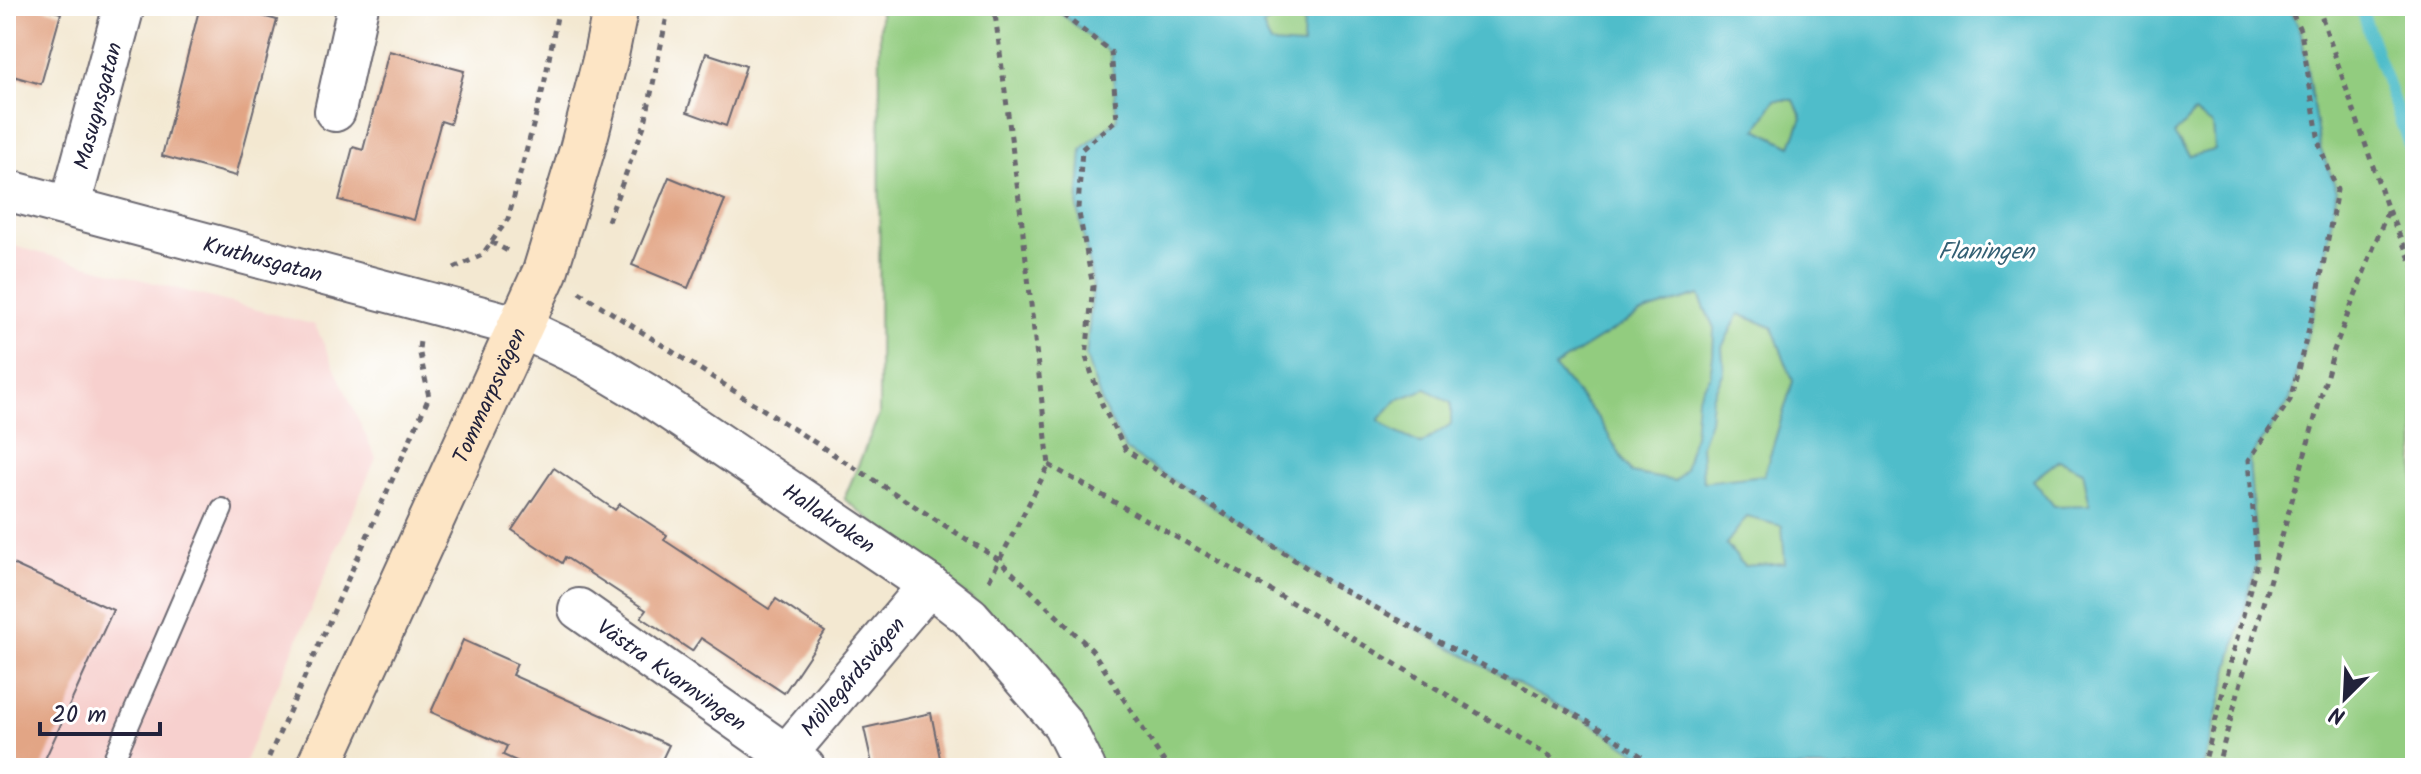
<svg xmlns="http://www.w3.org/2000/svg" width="2421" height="774" font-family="Kalam,sans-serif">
  <rect width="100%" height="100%" fill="#fff"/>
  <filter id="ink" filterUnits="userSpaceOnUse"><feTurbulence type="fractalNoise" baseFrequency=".0125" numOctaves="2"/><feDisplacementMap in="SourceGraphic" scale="16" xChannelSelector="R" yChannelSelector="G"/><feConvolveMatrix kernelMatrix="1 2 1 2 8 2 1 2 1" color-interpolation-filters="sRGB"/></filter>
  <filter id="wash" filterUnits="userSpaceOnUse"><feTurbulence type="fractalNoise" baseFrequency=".006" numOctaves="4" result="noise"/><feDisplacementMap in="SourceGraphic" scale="32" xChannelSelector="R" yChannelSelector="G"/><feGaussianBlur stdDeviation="1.8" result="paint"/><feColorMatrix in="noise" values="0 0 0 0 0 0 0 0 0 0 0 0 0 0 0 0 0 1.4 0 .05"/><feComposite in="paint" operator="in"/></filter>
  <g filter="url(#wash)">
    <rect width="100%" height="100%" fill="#f3e8d1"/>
    <path fill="#f7d0ce" d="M 6,244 L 315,325 L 376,458 L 242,768 L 6,768 Z"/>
    <path fill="#92cc7f" stroke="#5a775d" stroke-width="2" d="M 880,6 L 2415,6 L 2415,768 L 1103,768 L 1037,651 L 844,499 L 879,415 Z"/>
    <path fill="#50bdca" stroke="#397082" stroke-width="2" fill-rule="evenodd" d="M 1061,6 L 2289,6 L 2301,32 L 2320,148 L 2337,190 L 2317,298 L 2290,400 L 2249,460 L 2257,562 L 2203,768 L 2003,768 L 1983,759 L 1973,768 L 1659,768 L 1594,725 L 1330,583 L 1126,450 L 1103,407 L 1086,357 L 1093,286 L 1078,208 L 1082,149 L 1117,119 L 1111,53 L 1058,11 ZM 1284,12 L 1304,16 L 1303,46 L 1271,44 L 1263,26 ZM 1775,100 L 1794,100 L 1802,118 L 1791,146 L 1757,129 ZM 2194,113 L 2213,125 L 2215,150 L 2190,156 L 2174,135 ZM 1699,295 L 1714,329 L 1713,355 L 1710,376 L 1697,398 L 1694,435 L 1685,469 L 1675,481 L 1631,473 L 1599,419 L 1554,367 L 1641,313 ZM 1739,314 L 1772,327 L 1793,381 L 1764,475 L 1703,482 L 1701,445 L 1710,420 L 1712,397 L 1724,372 L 1722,347 ZM 1426,389 L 1451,403 L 1451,424 L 1421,444 L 1395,432 L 1379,420 L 1397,400 ZM 2059,460 L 2083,471 L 2090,505 L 2054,506 L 2033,480 ZM 1747,517 L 1782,526 L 1785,563 L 1744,566 L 1726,544 Z"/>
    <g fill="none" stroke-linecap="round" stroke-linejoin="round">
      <path stroke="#50bdca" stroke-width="12" d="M 2360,6 L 2415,162"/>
    </g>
    <g id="blocks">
      <path fill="#e2a585" d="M 6,6 L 35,6 L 61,13 L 41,84 L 6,74 Z
        M 200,6 L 225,6 L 277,20 L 236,176 L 162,156 Z
        M 389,51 L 464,71 L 450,124 L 441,121 L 414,220 L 339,200 L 353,147 L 363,150 Z
        M 706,53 L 746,66 L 726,126 L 687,112 Z
        M 669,177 L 725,200 L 688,288 L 632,265 Z
        M 554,468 L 615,510 L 620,504 L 667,535 L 664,540 L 769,609 L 776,599 L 825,632 L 784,693 L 701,638 L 692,651 L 641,617 L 646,610 L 565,557 L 562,563 L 512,530 Z
        M 6,561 L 113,610 L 41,768 L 6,768 Z
        M 463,640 L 517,664 L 512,675 L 669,745 L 658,768 L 532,768 L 503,755 L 507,746 L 431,712 Z
        M 931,713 L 942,768 L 873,768 L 864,728 Z"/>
    </g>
  </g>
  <g filter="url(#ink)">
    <use href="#blocks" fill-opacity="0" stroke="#6b6770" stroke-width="2"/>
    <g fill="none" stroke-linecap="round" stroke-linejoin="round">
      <g stroke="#6b6770" stroke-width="24">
        <path id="lane" d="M 110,768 L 222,509"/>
      </g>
      <g stroke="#6b6770" stroke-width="44">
        <g id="street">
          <path d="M 335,111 L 358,6"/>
          <path id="s1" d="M 6,190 L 520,327 L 589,360 L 646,394 L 929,585 L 970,617 L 1063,724 L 1085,768"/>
          <path id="s2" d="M 70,206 L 124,6"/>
          <path id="s3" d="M 579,609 L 805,768"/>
          <path id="s4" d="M 775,768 L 929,585"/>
        </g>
      </g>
      <g stroke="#6b6770" stroke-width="48">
        <g id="secondary">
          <path id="s5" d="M 318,768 L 545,272 L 582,150 L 605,60 L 616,6"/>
        </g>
      </g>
      <path stroke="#6b6770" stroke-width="5" stroke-dasharray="6 6" stroke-linecap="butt" d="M 1061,6 L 1058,11 L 1111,52 L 1117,119 L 1082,149 L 1078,208 L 1093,286 L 1086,357 L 1103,407 L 1126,450 L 1330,583 L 1594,725 L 1659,768
        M 2318,6 L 2388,210 L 2415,270
        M 608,221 L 645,123 L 669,6
        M 491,242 L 508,251
        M 454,268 L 482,255 L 508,219 L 544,85 L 559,6
        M 579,292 L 999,560 L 1092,650 L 1168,768
        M 1049,465 L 1303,609 L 1570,768
        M 989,580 L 1049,465 L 1021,215 L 994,6
        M 264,768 L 429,397 L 419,349 L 420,341
        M 2203,768 L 2257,562 L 2249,460 L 2290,400 L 2317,298 L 2337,190 L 2320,148 L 2301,32 L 2289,6
        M 2217,768 L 2334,350 L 2388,210"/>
      <use href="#lane" stroke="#fff" stroke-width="20"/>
      <use href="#street" stroke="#fff" stroke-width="40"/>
      <use href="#secondary" stroke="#fde5c5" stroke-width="44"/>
    </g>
  </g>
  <g text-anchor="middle" stroke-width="6" stroke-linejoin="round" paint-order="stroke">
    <g font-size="22" fill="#22223b" stroke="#fff">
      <text dy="8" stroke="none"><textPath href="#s2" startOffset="104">Masugnsgatan</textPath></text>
      <text dy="8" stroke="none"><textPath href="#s1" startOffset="266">Kruthusgatan</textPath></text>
      <text dy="8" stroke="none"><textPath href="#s5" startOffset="410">Tommarpsvägen</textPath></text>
      <text dy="8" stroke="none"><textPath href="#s1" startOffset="896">Hallakroken</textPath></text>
      <text dy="8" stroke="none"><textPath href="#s3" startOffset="114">Västra Kvarnvingen</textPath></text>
      <text dy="8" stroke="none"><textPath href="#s4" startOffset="120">Möllegårdsvägen</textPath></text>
    </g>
    <g font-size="24" font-style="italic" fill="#346074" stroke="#fff">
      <text x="1986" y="259">Flaningen</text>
    </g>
  </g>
  <rect width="2421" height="774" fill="none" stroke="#fff" stroke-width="32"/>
  <g transform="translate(2345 698) rotate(204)" stroke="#ffffff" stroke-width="6" paint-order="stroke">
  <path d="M0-6L14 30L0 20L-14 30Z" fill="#22223b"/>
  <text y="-12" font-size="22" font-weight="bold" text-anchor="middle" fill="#22223b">N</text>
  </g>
  <path d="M40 722v12h120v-12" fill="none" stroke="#22223b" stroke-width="4"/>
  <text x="52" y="722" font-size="24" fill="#22223b" stroke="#ffffff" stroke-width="6" paint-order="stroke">20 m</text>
</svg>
